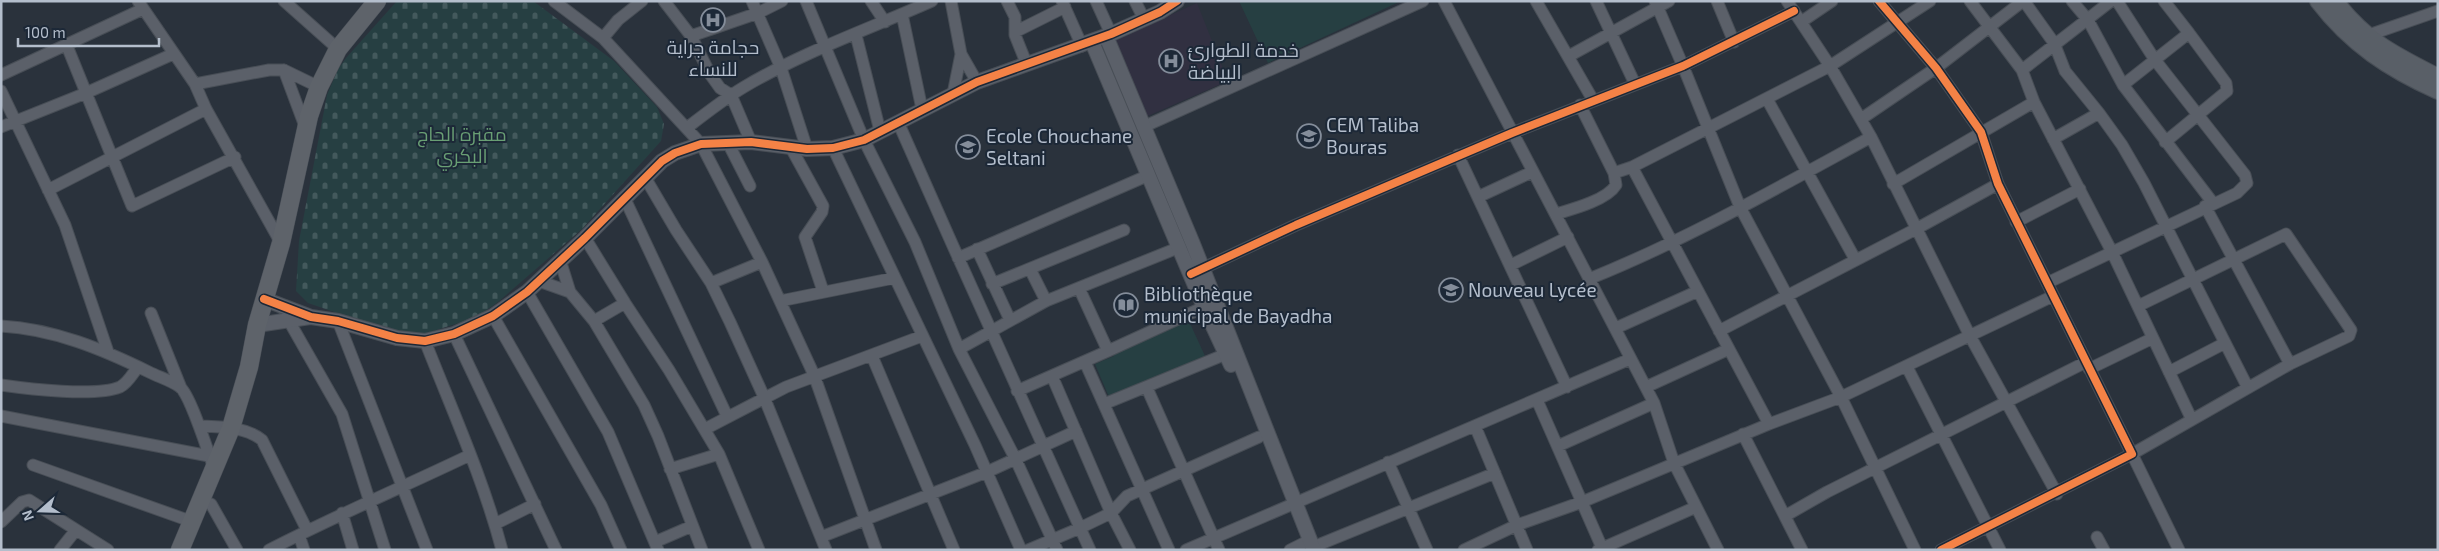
<svg xmlns="http://www.w3.org/2000/svg" width="2439" height="551" font-family="'Exo 2',Cairo,sans-serif">
  <defs>
    <pattern id="cemetery-stones" width="16" height="16" patternUnits="userSpaceOnUse" patternTransform="scale(1.25)"><rect width="16" height="16" fill="#263f42"/><path d="M2 7V4a2 2 0 0 1 4 0v3zM10 15v-3a2 2 0 0 1 4 0v3z" fill="#43595c"/></pattern>
  </defs>
  <rect width="100%" height="100%" fill="#2a323c"/>
  <path fill="#313041" d="M 1197,3 L 1228,81 L 1143,118 L 1115,40 Z"/>
  <path fill="url(#cemetery-stones)" d="M 397,1 L 533,1 L 614,61 L 657,107 L 664,124 L 661,141 L 582,229 L 498,302 L 475,318 L 420,335 L 401,335 L 308,303 L 296,291 L 299,241 L 327,95 L 338,69 L 346,58 Z"/>
  <path fill="#263f42" d="M 1239,1 L 1401,1 L 1268,63 Z
    M 1188,319 L 1205,356 L 1109,397 L 1095,364 L 1114,356 L 1112,351 Z"/>
  <g fill="none" stroke-linecap="round" stroke-linejoin="round">
    <g stroke="#484e56" stroke-width="13">
      <path id="minor" d="M 138,1 L 195,84 L 206,109 L 281,243
        M 284,1 L 338,49
        M 554,1 L 603,38 L 701,144 L 762,262 L 814,375 L 876,550
        M 664,1 L 691,36 L 710,74 L 720,88 L 731,95 L 751,142
        M 752,1 L 781,68 L 807,149
        M 806,1 L 864,140 L 915,242 L 959,349 L 1016,460 L 1057,550
        M 871,1 L 885,22
        M 951,1 L 961,54 L 977,82
        M 1007,1 L 1015,17 L 1015,35 L 1027,65
        M 1062,1 L 1082,46
        M 1096,1 L 1111,34
        M 1135,1 L 1144,19
        M 1444,1 L 1654,403 L 1674,463 L 1718,550
        M 1536,1 L 1593,100
        M 1596,1 L 1635,84
        M 1655,1 L 1683,66 L 1740,207 L 1841,397 L 1915,550
        M 1717,1 L 1734,42
        M 1787,1 L 1830,66 L 1871,137 L 1970,336 L 2057,494
        M 1879,1 L 1936,68 L 1981,132 L 1998,184 L 2132,454 L 1941,550
        M 1970,1 L 2022,70 L 2034,102 L 2112,252 L 2192,420
        M 2024,1 L 2054,43 L 2065,71 L 2099,113 L 2122,145 L 2144,183 L 2248,388
        M 2072,1 L 2088,20 L 2123,85 L 2213,203
        M 902,14 L 922,109
        M 1801,22 L 1832,1
        M 1015,32 L 1065,7
        M 856,35 L 880,131
        M 691,36 L 758,13 L 782,1
        M 2366,36 L 2438,11
        M 603,38 L 618,20 L 642,1
        M 67,46 L 132,206 L 235,157
        M 1569,56 L 1669,1
        M 284,70 L 306,129
        M 2022,70 L 2111,1
        M 1,75 L 143,9
        M 195,84 L 269,70 L 284,70 L 319,87
        M 2123,85 L 2189,33 L 2164,1
        M 1,91 L 65,225 L 108,352
        M 953,94 L 961,54
        M 1767,99 L 1855,259
        M 1861,119 L 1936,68 L 2023,1
        M 898,122 C 961,265 1025,407 1090,550
        M 1,127 L 86,93 L 173,54
        M 688,127 C 706,113 724,99 744,87 C 803,52 869,29 932,1
        M 1143,127 L 1423,1
        M 2053,139 L 2099,113
        M 2165,142 L 2227,91 L 2226,83 L 2189,33
        M 728,143 L 750,186
        M 790,146 L 823,206 L 822,212 L 805,237 L 823,291
        M 833,148 L 975,445 L 1021,550
        M 1458,155 L 1567,387
        M 1632,167 L 1769,424
        M 1614,173 L 1632,167 L 1830,66 L 1930,1
        M 646,179 L 676,230 L 711,283 L 730,322 L 764,397 L 826,550
        M 1893,184 L 2034,102
        M 48,190 L 206,109
        M 624,197 L 727,416
        M 1478,197 L 1532,172
        M 2205,206 L 2290,364
        M 1556,214 C 1573,209 1607,200 1616,185 L 1614,173 L 1580,105
        M 2016,222 L 2080,189
        M 585,238 L 625,303 L 669,370 L 719,454 L 759,550
        M 977,249 L 1010,320
        M 958,258 L 1149,175
        M 560,260 L 570,292 L 594,321 L 644,405 L 658,436 L 702,550
        M 1511,265 L 1568,237
        M 1030,269 L 1046,301
        M 1195,272 L 1296,225 L 1512,133 L 1683,66 L 1794,11
        M 1589,279 C 1686,240 1779,187 1871,137
        M 539,281 L 570,292
        M 711,283 L 762,262
        M 2047,283 L 2237,193 L 2247,183 L 2245,175 L 2155,60 L 2117,1
        M 992,284 L 1124,230
        M 527,292 L 608,432 L 658,550
        M 780,301 L 894,278
        M 2138,306 L 2286,234 L 2351,330 L 2349,336 L 2290,364 L 2132,454 L 2179,550
        M 151,313 L 181,388
        M 493,316 L 601,505 L 621,550
        M 289,321 L 342,414 L 385,550
        M 338,321 L 427,550
        M 594,321 L 625,303
        M 1,326 C 54,329 102,349 149,372 C 159,377 172,381 180,387 C 191,396 208,453 214,468
        M 1616,328 L 1698,291
        M 1719,331 L 1916,229 L 1998,184
        M 454,334 L 556,550
        M 425,341 C 452,410 483,478 502,550
        M 959,349 L 1046,301 L 1180,247
        M 1108,351 L 1204,307
        M 872,356 L 954,550
        M 1085,362 L 1169,550
        M 1907,367 L 2000,550
        M 2089,369 L 2153,338
        M 2169,372 L 2225,343
        M 1052,376 L 1111,513 L 1130,550
        M 1,385 C 29,389 96,397 120,387 C 128,383 133,373 138,367
        M 1646,387 L 1729,349
        M 1147,388 L 1219,550
        M 1017,391 L 1108,351 L 1079,288
        M 1537,400 L 1603,550
        M 1104,404 L 1226,354
        M 1,416 L 209,456
        M 199,426 C 220,427 245,426 262,440 L 307,530
        M 1475,426 L 1527,550
        M 705,429 L 786,387 L 922,336
        M 1743,434 L 1802,550
        M 1558,446 L 1654,403
        M 1388,462 L 1427,550
        M 33,465 L 193,522
        M 670,469 L 719,454
        M 211,504 L 237,550
        M 342,513 L 353,550
        M 1785,516 L 1827,492 L 2086,362
        M 1,522 L 22,502 L 29,500 L 108,550
        M 495,524 L 535,504
        M 299,535 L 304,550
        M 821,537 L 987,472 L 1076,431
        M 2097,537 L 2104,550
        M 655,542 L 692,526
        M 1313,547 L 1495,473
        M 60,550 L 76,530
        M 269,550 C 335,516 403,487 470,455
        M 1028,550 L 1080,528 L 1111,513 L 1127,496 L 1259,437
        M 1186,550 L 1630,359
        M 1290,550 L 1304,543
        M 1464,550 L 1517,525 L 1582,502 L 1769,424 L 1841,397 L 2053,296
        M 1598,550 L 1696,507"/>
    </g>
    <g stroke="#484e56" stroke-width="16">
      <path id="tertiary" d="M 1106,36 L 1193,244 L 1314,550
        M 1092,42 L 1204,307 L 1231,365
        M 264,299 L 311,317 L 338,321 L 397,338 L 425,341 L 454,334 L 493,316 L 527,292 L 585,238 L 662,161 L 675,153 L 701,144 L 751,142 L 807,149 L 833,148 L 864,140 L 977,82 L 1111,34 L 1160,12 L 1177,1
        M 257,325 L 310,317"/>
    </g>
    <g stroke="#484e56" stroke-width="18">
      <path id="secondary" d="M 2318,1 C 2351,44 2389,69 2438,91
        M 2335,1 C 2367,42 2393,54 2438,77"/>
    </g>
    <g stroke="#484e57" stroke-width="19">
      <path id="primary" d="M 180,550 L 231,428 L 249,367 L 257,325 L 281,243 L 309,116 L 319,87 L 338,49 L 377,1"/>
    </g>
    <use href="#minor" stroke="#5b6069" stroke-width="11"/>
    <use href="#tertiary" stroke="#5b6069" stroke-width="14"/>
    <use href="#secondary" stroke="#595f67" stroke-width="16"/>
    <use href="#primary" stroke="#5e636a" stroke-width="18"/>
    <g stroke="#1c2837" stroke-width="11">
      <path id="cycleway" d="M 1879,1 L 1936,68 L 1981,132 L 1998,184 L 2132,454 L 1941,550
        M 1191,274 L 1296,225 L 1512,133 L 1683,66 L 1794,11
        M 264,299 L 311,317 L 338,321 L 397,338 L 425,341 L 454,334 L 493,316 L 527,292 L 585,238 L 662,161 L 675,153 L 701,144 L 751,142 L 807,149 L 833,148 L 864,140 L 977,82 L 1111,34 L 1160,12 L 1177,1"/>
    </g>
    <use href="#cycleway" stroke="#f48246" stroke-width="8"/>
  </g>
  <defs>
    <g id="hospital-ring" transform="scale(1.25)"><circle r="9.5" fill="#1c2837" stroke="#848d9a" stroke-width="1.5"/><path d="M-5-5h3v3.5h4V-5h3V5h-3V1.5h-4V5h-3Z" fill="#848d9a"/></g>
    <g id="school-ring" transform="scale(1.25)"><circle r="9.5" fill="#1c2837" stroke="#848d9a" stroke-width="1.5"/><path d="M0-5L7-2L0 1L-7-2ZM-4 1L0 2.5L4 1V4Q0 6-4 4Z" fill="#848d9a"/></g>
    <g id="library-ring" transform="scale(1.25)"><circle r="9.5" fill="#1c2837" stroke="#848d9a" stroke-width="1.5"/><path d="M-6-4Q-3-5.5-.7-3.5V5Q-3 3-6 4ZM6-4Q3-5.5 .7-3.5V5Q3 3 6 4Z" fill="#848d9a"/></g>
  </defs>
  <g fill-rule="evenodd">
    <use href="#hospital-ring" x="713" y="20"/>
    <use href="#hospital-ring" x="1171" y="61"/>
    <use href="#school-ring" x="1309" y="136"/>
    <use href="#school-ring" x="968" y="147"/>
    <use href="#school-ring" x="1451" y="290"/>
    <use href="#library-ring" x="1126" y="305"/>
  </g>
  <g text-anchor="middle" stroke-width="4" stroke-linejoin="round" paint-order="stroke">
    <g font-size="19" fill="#b4becc" stroke="#1c2837" text-anchor="start">
      <text x="713" y="54" text-anchor="middle">حجامة جراية<tspan x="713" dy="22">للنساء</tspan></text>
      <text x="1188" y="57">خدمة الطوارئ<tspan x="1188" dy="22">البياضة</tspan></text>
      <text x="1326" y="132">CEM Taliba<tspan x="1326" dy="22">Bouras</tspan></text>
      <text x="986" y="143">Ecole Chouchane<tspan x="986" dy="22">Seltani</tspan></text>
      <text x="1468" y="297">Nouveau Lycée</text>
      <text x="1144" y="301">Bibliothèque<tspan x="1144" dy="22">municipal de Bayadha</tspan></text>
    </g>
    <g font-size="19" fill="#699f74" stroke="#1c2837">
      <text x="462" y="141">مقبرة الحاج<tspan x="462" dy="22">البكري</tspan></text>
    </g>
  </g>
  <rect width="2439" height="551" fill="none" stroke="#b4becc" stroke-width="5"/>
  <g transform="translate(40 511) rotate(250)" stroke="#1c2837" stroke-width="4" paint-order="stroke">
  <path d="M0-4L9 19L0 12L-9 19Z" fill="#b4becc"/>
  <text y="-8" font-size="14" font-weight="bold" text-anchor="middle" fill="#b4becc">N</text>
  </g>
  <path d="M18 38v8h141v-8" fill="none" stroke="#b4becc" stroke-width="2.5"/>
  <text x="25" y="38" font-size="15" fill="#b4becc" stroke="#1c2837" stroke-width="4" paint-order="stroke">100 m</text>
</svg>
